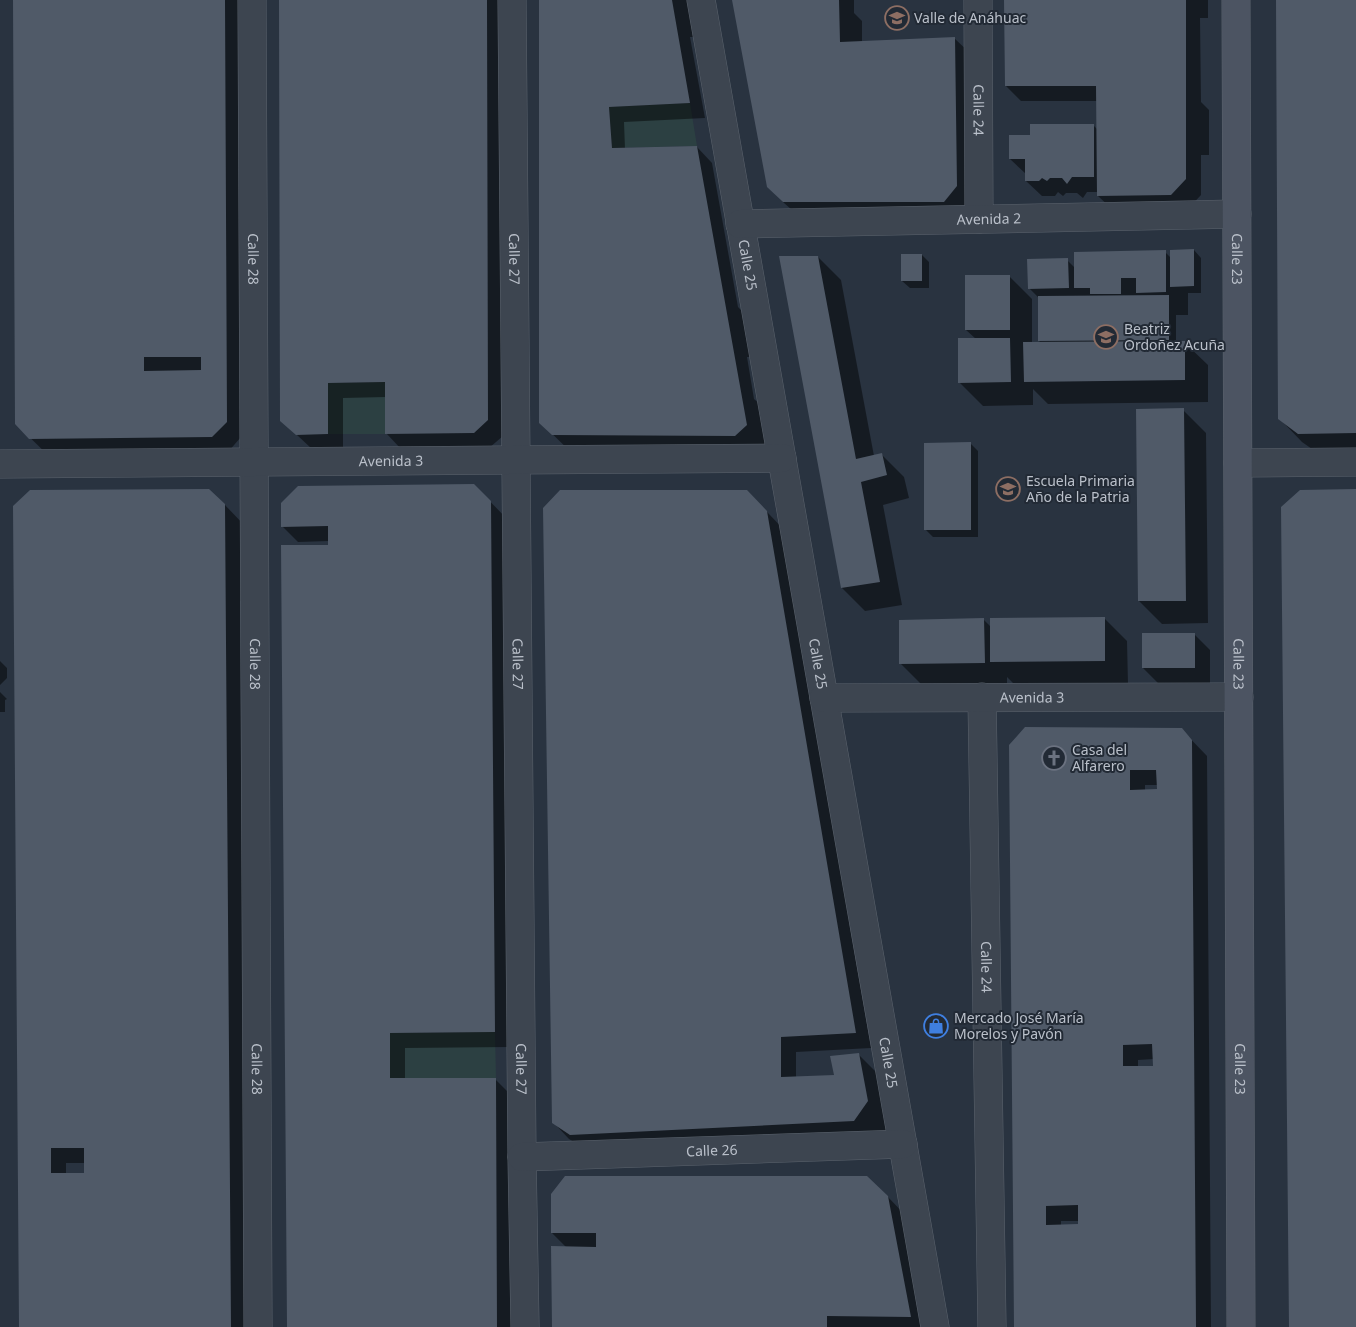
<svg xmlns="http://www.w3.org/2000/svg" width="1356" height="1327" font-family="'Noto Sans',sans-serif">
  <rect width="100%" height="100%" fill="#293340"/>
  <path fill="#2c4042" d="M 690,103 L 697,146 L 612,148 L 609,107 Z
    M 385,382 L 385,434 L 328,434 L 328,383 Z
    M 495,1032 L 496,1078 L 390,1078 L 390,1033 Z"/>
  <path fill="#0007" fill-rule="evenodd" d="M 15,0 L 240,0 L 241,437 L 228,452 L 54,461 L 16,424 Z
    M 280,0 L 502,0 L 503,436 L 489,448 L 401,449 L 386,433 L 386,397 L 343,398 L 343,449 L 312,449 L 282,421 Z
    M 540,0 L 690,0 L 697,37 L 690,37 L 705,118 L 624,122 L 625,149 L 697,147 L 712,163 L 738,307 L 745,314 L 753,357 L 747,357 L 754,399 L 762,406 L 769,449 L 576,457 L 541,423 Z
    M 733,0 L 854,0 L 854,13 L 862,21 L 862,42 L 954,38 L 970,53 L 972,201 L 959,217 L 799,216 L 784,203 L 769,187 Z
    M 1006,0 L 1208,0 L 1208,18 L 1200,18 L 1201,102 L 1209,110 L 1209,155 L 1201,155 L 1201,195 L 1187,210 L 1114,211 L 1098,196 L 1098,192 L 1087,192 L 1083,198 L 1077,193 L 1066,193 L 1063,196 L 1058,192 L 1055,196 L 1042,196 L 1026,181 L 1026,174 L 1010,159 L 1032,136 L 1093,125 L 1097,129 L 1097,101 L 1021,101 L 1006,86 Z
    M 1277,0 L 1356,0 L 1356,456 L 1322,456 L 1302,442 L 1279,418 Z
    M 1194,250 L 1201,258 L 1201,293 L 1188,293 L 1188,315 L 1176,315 L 1176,342 L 1184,342 L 1208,365 L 1208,402 L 1048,404 L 1033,389 L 1033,405 L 983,406 L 960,383 L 976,339 L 966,330 L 1009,276 L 1032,299 L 1032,344 L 1042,344 L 1039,341 L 1039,298 L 1029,288 L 1067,260 L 1075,268 L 1165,252 L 1171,258 Z
    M 922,255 L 929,262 L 929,288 L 910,288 L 902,281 Z
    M 818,257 L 841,280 L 874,456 L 881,454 L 904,477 L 909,498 L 883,505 L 902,605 L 865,611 L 842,588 Z
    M 1183,410 L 1206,433 L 1208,623 L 1162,624 L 1139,601 Z
    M 970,443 L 978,451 L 978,537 L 933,537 L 926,530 Z
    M 474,485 L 513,525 L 510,1047 L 405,1048 L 405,1080 L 495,1079 L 510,1094 L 512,1327 L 288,1327 L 329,541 L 298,542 L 282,526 Z
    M 747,491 L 790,536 L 809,691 L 840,867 L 847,875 L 855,920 L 849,921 L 871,1048 L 796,1052 L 796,1078 L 835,1076 L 859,1055 L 882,1078 L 890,1125 L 877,1144 L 587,1150 L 569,1139 L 554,1123 Z
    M 224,504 L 247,528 L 248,601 L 240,601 L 246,1327 L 21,1327 L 15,507 ZM 66,1163 L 85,1163 L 85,1174 L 66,1174 Z
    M 1104,618 L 1127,641 L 1128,684 L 1015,685 L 1007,677 L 1007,685 L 924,687 L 901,664 L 984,620 L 991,627 Z
    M 1194,634 L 1210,650 L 1210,683 L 1158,683 L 1143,668 Z
    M 0,661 L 7,668 L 7,678 L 0,685 Z
    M 0,692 L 7,699 L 5,700 L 5,712 L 0,712 Z
    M 1181,729 L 1207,756 L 1211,1327 L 1015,1327 L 1010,745 ZM 1145,785 L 1158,785 L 1158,790 L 1145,791 ZM 1154,1059 L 1154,1067 L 1138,1067 L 1138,1060 ZM 1061,1221 L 1079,1221 L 1079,1226 L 1061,1226 Z
    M 887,1196 L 910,1220 L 925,1327 L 553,1327 L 567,1248 L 552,1233 Z"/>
  <path fill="#505a68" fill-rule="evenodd" d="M 13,0 L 225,0 L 227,422 L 212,437 L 29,439 L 15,424 ZM 144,357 L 201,357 L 201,370 L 144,371 Z
    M 279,0 L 487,0 L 488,420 L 474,433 L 385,434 L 385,382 L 328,383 L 328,434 L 296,435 L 280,421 Z
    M 539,0 L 672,0 L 690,103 L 609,107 L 612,148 L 697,146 L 747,425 L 735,436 L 552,435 L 539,423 Z
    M 732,0 L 839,0 L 840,42 L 955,37 L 957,186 L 944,202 L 783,202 L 767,187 Z
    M 1004,0 L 1186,0 L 1186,179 L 1171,195 L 1097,196 L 1096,86 L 1005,86 Z
    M 1276,0 L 1356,0 L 1356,433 L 1298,434 L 1278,419 Z
    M 1030,124 L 1094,124 L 1094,177 L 1072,177 L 1067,184 L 1062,178 L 1050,178 L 1047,181 L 1042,178 L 1039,181 L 1025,181 L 1025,159 L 1009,159 L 1009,135 L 1030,135 Z
    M 1194,249 L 1194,286 L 1170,287 L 1170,250 Z
    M 1166,250 L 1166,292 L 1136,293 L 1136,278 L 1121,278 L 1121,294 L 1090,294 L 1090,288 L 1074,288 L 1074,252 Z
    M 901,254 L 922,254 L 922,281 L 901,281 Z
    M 779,256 L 818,256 L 856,459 L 882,453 L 887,475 L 861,482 L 880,582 L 841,588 Z
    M 1068,258 L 1069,288 L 1028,289 L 1027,259 Z
    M 965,275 L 1010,275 L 1010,330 L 965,330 Z
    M 1169,295 L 1169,340 L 1038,341 L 1038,296 Z
    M 958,338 L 1010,338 L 1011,382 L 958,383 Z
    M 1185,341 L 1185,380 L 1024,382 L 1023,342 Z
    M 1184,408 L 1186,601 L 1138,601 L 1136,409 Z
    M 971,442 L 971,530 L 924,530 L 924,443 Z
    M 474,484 L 491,501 L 495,1032 L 390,1033 L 390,1078 L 496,1078 L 497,1327 L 287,1327 L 281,545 L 328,545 L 328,526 L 281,527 L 281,503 L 298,486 Z
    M 209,489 L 225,504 L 231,1327 L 19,1327 L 13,506 L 30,490 ZM 51,1148 L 84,1148 L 84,1173 L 51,1173 Z
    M 1356,489 L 1356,1327 L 1289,1327 L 1281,507 L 1300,490 Z
    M 560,490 L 747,490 L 767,511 L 856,1033 L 781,1037 L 781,1077 L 834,1075 L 830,1056 L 859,1053 L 868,1101 L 854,1121 L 570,1135 L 552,1123 L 543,508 Z
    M 1105,617 L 1105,661 L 990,662 L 990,618 Z
    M 984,618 L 985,663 L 899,664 L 899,620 Z
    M 1142,633 L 1195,633 L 1195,668 L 1142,668 Z
    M 1025,727 L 1182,728 L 1192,740 L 1196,1327 L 1014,1327 L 1009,745 ZM 1130,770 L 1156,770 L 1157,789 L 1130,790 ZM 1152,1044 L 1153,1066 L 1123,1066 L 1123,1045 ZM 1078,1205 L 1078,1224 L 1046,1225 L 1046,1206 Z
    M 565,1176 L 867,1176 L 888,1196 L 911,1317 L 827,1316 L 827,1327 L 552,1327 L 551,1246 L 596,1247 L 596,1233 L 551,1233 L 551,1194 Z"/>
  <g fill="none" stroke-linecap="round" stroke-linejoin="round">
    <g stroke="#5b636d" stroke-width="29">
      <g id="street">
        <path id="s1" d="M 252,0 L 258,1327"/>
        <path id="s2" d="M 512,0 L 522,1157 L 525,1327"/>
        <path id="s3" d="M 701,0 L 935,1327"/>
        <path id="s4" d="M 978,0 L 979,219"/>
        <path id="s5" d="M 740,224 L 1237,214"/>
        <path d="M 1238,463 L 1356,462"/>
        <path id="s6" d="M 0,464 L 782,458"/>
        <path id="s7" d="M 982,697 L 992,1327"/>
        <path id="s8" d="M 824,698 L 1239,697"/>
        <path id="s9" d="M 522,1157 L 903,1144"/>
      </g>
    </g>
    <g stroke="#5b636d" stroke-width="29">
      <g id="secondary">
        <path id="s10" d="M 1236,0 L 1241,1327"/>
      </g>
    </g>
    <use href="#street" stroke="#3d4550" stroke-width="28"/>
    <use href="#secondary" stroke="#4c5462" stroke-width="28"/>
  </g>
  <defs>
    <g id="school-ring" transform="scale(1.25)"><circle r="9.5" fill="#222a35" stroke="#8d6e63" stroke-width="1.5"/><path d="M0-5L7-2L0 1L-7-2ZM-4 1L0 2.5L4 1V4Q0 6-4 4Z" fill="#8d6e63"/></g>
    <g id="church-ring" transform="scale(1.25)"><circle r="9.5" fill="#222a35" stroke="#6b7280" stroke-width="1.5"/><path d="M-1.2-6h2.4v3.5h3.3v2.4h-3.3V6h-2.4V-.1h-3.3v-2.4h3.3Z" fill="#6b7280"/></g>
    <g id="shop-ring" transform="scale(1.25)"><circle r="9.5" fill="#222a35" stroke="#3f7fe0" stroke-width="1.5"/><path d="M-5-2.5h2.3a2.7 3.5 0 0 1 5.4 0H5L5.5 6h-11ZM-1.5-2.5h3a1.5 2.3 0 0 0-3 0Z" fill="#3f7fe0"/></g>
  </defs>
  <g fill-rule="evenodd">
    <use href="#school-ring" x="897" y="18"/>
    <use href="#school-ring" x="1106" y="337"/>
    <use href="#school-ring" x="1008" y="489"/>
    <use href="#church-ring" x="1054" y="758"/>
    <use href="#shop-ring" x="936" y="1026"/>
  </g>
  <g text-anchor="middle" stroke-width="4" stroke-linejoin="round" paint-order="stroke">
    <g font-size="14" fill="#bac0ca" stroke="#222a35" text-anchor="start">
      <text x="914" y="23">Valle de Anáhuac</text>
      <text x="1124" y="334">Beatriz<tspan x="1124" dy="16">Ordoñez Acuña</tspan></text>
      <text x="1026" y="486">Escuela Primaria<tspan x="1026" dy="16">Año de la Patria</tspan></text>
      <text x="1072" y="755">Casa del<tspan x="1072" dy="16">Alfarero</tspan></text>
      <text x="954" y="1023">Mercado José María<tspan x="954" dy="16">Morelos y Pavón</tspan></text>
    </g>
    <g font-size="14" fill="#bac0ca" stroke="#222a35">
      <text dy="5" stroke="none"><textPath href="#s4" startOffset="110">Calle 24</textPath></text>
      <text dy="5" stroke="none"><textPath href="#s5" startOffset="249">Avenida 2</textPath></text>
      <text dy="5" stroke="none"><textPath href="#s1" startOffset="259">Calle 28</textPath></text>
      <text dy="5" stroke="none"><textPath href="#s2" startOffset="259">Calle 27</textPath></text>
      <text dy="5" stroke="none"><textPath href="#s10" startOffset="259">Calle 23</textPath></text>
      <text dy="5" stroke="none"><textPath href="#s3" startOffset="269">Calle 25</textPath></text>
      <text dy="5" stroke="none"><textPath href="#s6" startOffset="391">Avenida 3</textPath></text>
      <text dy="5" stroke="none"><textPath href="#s10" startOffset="664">Calle 23</textPath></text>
      <text dy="5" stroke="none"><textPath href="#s1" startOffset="664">Calle 28</textPath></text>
      <text dy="5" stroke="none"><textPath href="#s2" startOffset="664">Calle 27</textPath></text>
      <text dy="5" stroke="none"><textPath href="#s3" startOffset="674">Calle 25</textPath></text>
      <text dy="5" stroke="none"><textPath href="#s8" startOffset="208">Avenida 3</textPath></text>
      <text dy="5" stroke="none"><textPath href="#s7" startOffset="270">Calle 24</textPath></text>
      <text dy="5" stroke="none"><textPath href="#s3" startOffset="1079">Calle 25</textPath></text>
      <text dy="5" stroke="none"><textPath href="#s1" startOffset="1069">Calle 28</textPath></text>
      <text dy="5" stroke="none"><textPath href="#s2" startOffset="1069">Calle 27</textPath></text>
      <text dy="5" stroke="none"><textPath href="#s10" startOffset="1069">Calle 23</textPath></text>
      <text dy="5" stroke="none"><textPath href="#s9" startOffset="190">Calle 26</textPath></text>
    </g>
  </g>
</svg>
